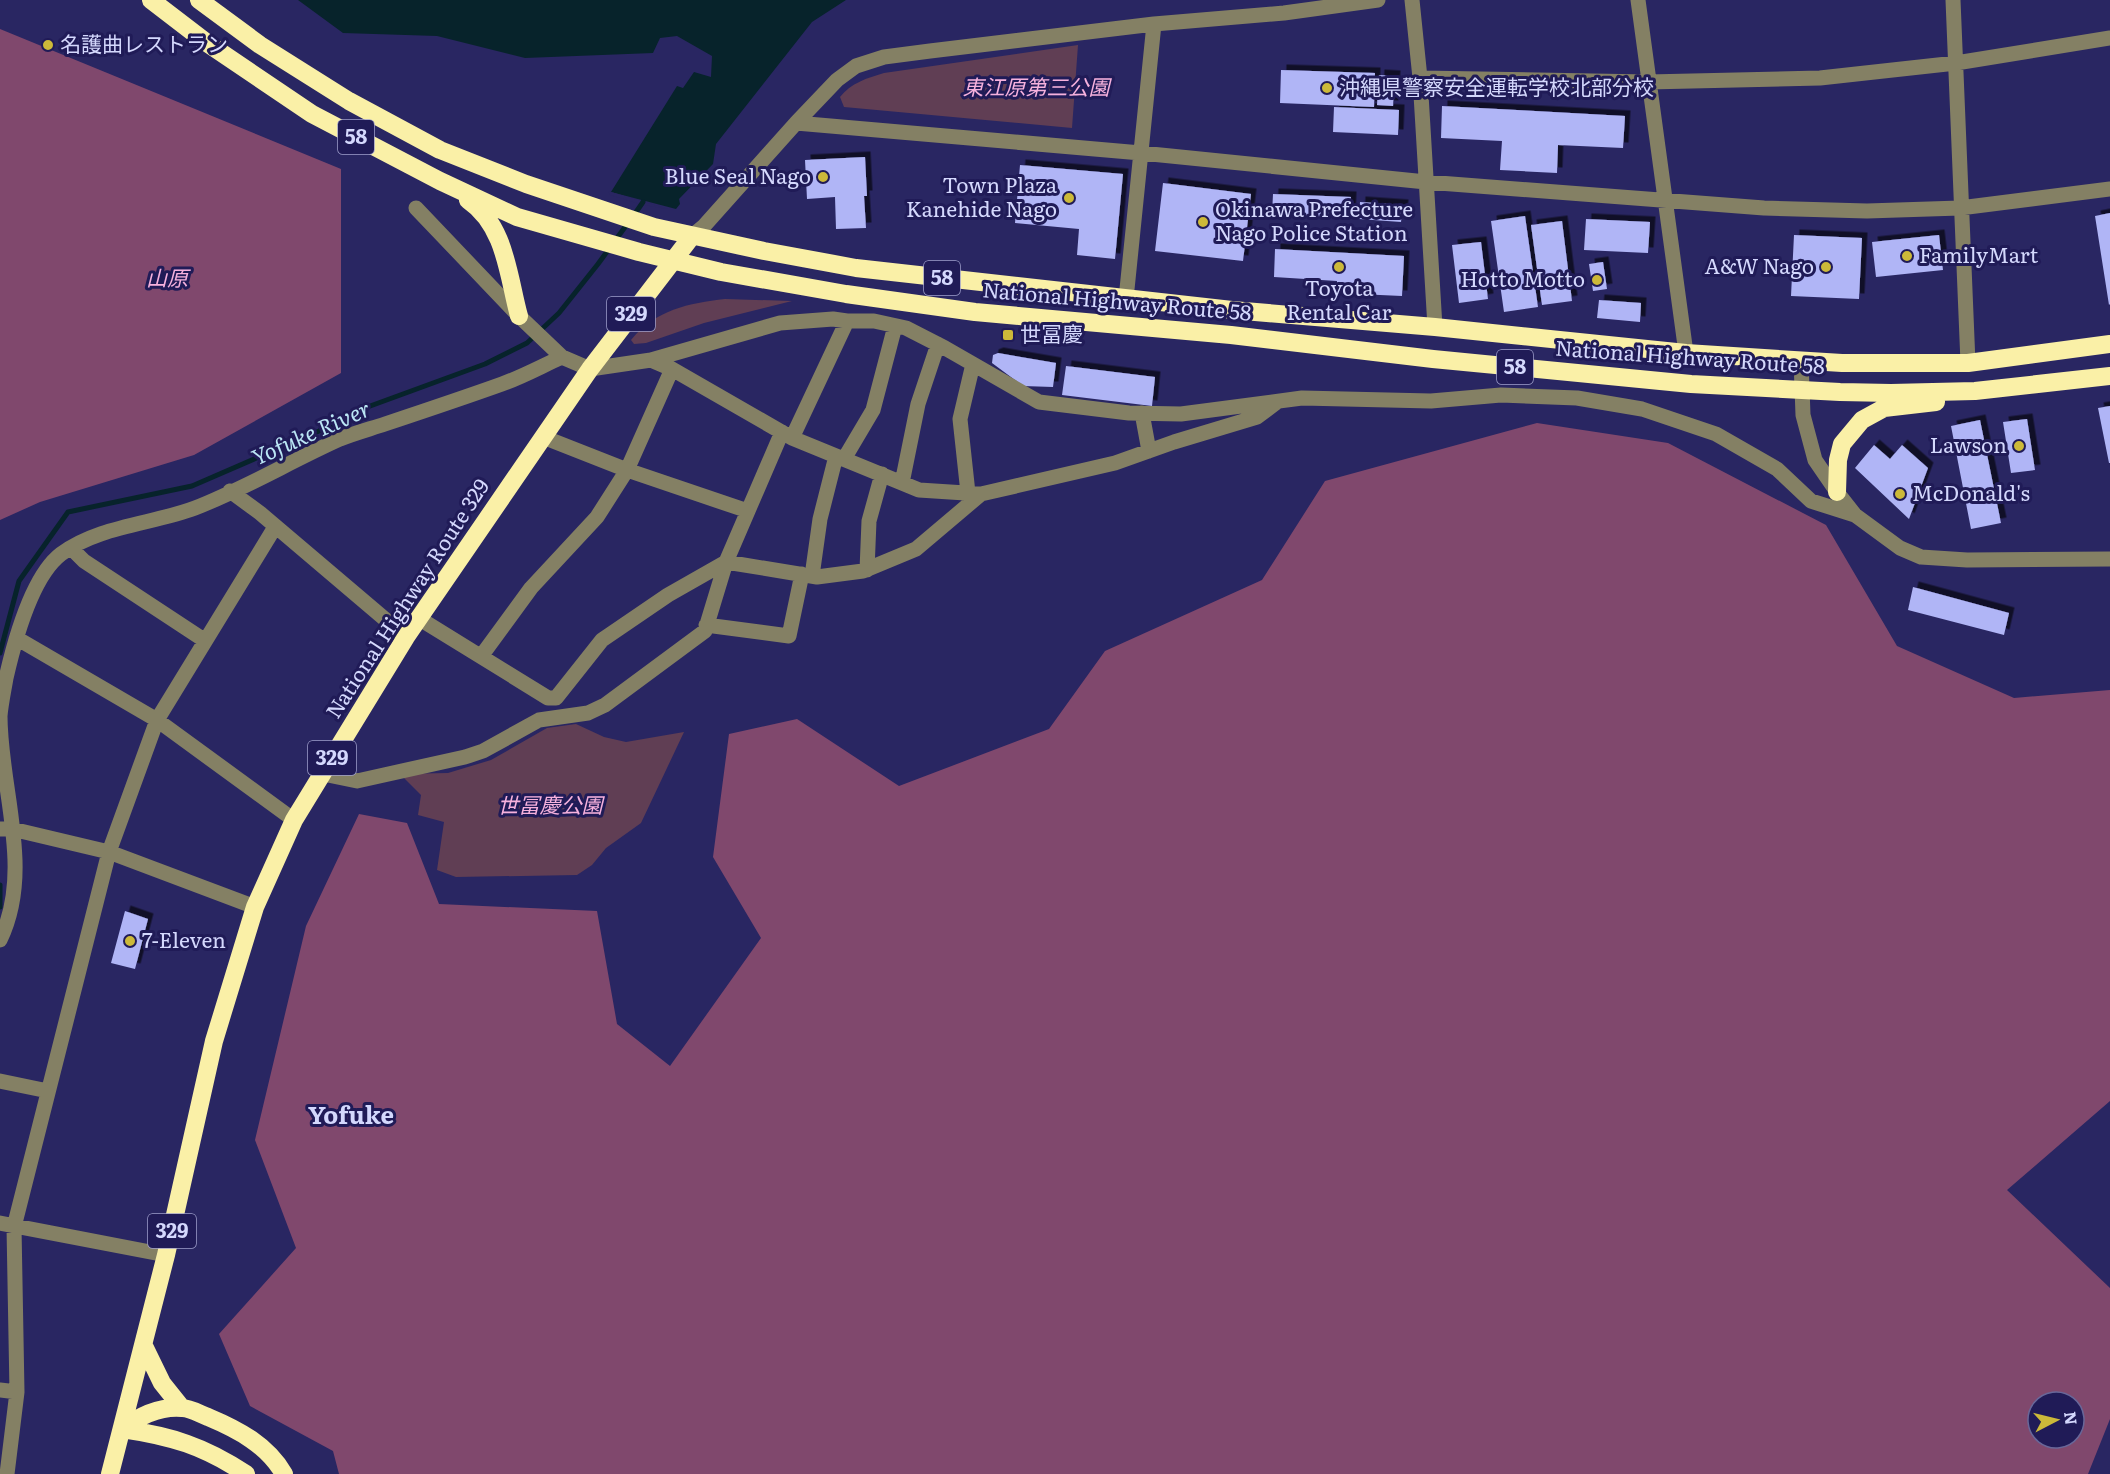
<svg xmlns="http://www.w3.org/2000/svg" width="2110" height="1474" font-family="Literata,'Noto Sans JP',serif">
  <defs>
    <filter id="shadow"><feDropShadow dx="5.5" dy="-5.5" stdDeviation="0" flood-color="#0009"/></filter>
  </defs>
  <rect width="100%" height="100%" fill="#292662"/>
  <path fill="#603e54" d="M 1078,45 L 1072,128 L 844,107 L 840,97 C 851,83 867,78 884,73 Z
    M 725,299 L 792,301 L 704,323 L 646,343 L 634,344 L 631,340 C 655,310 689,303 725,299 Z
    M 576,724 L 604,737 L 626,742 L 684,732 L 641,823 L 606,848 L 592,865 L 577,875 L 456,877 L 437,870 L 444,822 L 418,815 L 421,795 L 400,774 L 448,773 L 491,760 L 547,728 Z"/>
  <path fill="#80486d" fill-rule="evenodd" d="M 0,29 L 341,169 L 341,373 L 194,455 L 40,502 L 0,520 Z
    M 1537,423 L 1668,443 L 1826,525 L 1897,646 L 2014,698 L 2110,690 L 2110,1101 L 2007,1190 L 2110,1288 L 2110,1419 L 2088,1474 L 339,1474 L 333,1451 L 250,1406 L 219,1334 L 296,1248 L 255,1140 L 306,926 L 359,814 L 407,823 L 439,904 L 597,911 L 617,1024 L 670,1066 L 761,938 L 713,857 L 729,734 L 797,719 L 899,786 L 1049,729 L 1105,651 L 1262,580 L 1325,481 ZM 2038,1402 L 2074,1402 L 2074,1438 L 2038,1438 Z"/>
  <path fill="#07232b" d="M 298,0 L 846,0 L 812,22 L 716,144 L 713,164 L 679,199 L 680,204 L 676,209 L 611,192 L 677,86 L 683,88 L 694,72 L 711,77 L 712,56 L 677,36 L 660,38 L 653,53 L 525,58 L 437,36 L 343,33 Z"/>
  <path fill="#292662" d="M 608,191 L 668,209 L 643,205 L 610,195 Z"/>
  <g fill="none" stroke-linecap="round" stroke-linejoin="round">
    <path stroke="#07232b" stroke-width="5" d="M 634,215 L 643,202
      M 0,653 L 19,581 L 68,512 L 192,486 L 319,431 L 362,409 L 485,364 L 527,343 L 559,313 L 598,264 L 628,223
      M 0,885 L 0,907"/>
  </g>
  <path fill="#b0b5f6" filter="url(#shadow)" d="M 1281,70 L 1375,73 L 1374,107 L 1280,103 Z
    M 1379,75 L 1395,76 L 1393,106 L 1377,105 Z
    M 1442,106 L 1625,116 L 1623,148 L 1558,145 L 1557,173 L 1500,170 L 1502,141 L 1441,138 Z
    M 1334,107 L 1399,110 L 1398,135 L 1333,132 Z
    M 865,157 L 867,196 L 864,196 L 866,228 L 836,229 L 835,197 L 807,199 L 805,160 Z
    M 1020,165 L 1123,174 L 1115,259 L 1077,255 L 1079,229 L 1015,223 Z
    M 1163,183 L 1251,194 L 1243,261 L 1155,251 Z
    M 1273,194 L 1351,197 L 1350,218 L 1272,214 Z
    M 1360,202 L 1403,205 L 1401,222 L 1359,219 Z
    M 2110,213 L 2110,304 L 2109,305 L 2095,216 Z
    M 1525,216 L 1538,307 L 1504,312 L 1491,221 Z
    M 1586,219 L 1650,222 L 1648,253 L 1584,250 Z
    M 1562,221 L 1572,301 L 1542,305 L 1531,225 Z
    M 1794,235 L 1862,238 L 1859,299 L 1791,296 Z
    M 1939,235 L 1943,270 L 1876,277 L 1872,242 Z
    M 1481,242 L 1488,299 L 1459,303 L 1452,245 Z
    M 1275,249 L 1404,256 L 1402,296 L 1336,293 L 1337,281 L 1274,277 Z
    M 1603,262 L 1607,289 L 1593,291 L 1589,264 Z
    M 1599,300 L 1641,303 L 1640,322 L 1597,318 Z
    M 998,353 L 1056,363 L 1053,387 L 1023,386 L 992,363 L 993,355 Z
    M 1066,366 L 1155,377 L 1152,406 L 1062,395 Z
    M 2110,406 L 2110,463 L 2109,463 L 2098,408 Z
    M 2027,419 L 2035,470 L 2011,473 L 2003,422 Z
    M 1980,420 L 2001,523 L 1971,529 L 1951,426 Z
    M 1874,445 L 1890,459 L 1902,445 L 1928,468 L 1909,519 L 1855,468 Z
    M 1913,587 L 2009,613 L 2004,635 L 1908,610 Z
    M 125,911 L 148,919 L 135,969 L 111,963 Z"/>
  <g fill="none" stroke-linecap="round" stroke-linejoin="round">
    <path stroke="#848064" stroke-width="15" d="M 1412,0 L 1420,78 L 1435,327
      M 1638,0 L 1686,353
      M 1953,0 L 1968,363
      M 1420,78 L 1648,82 L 1820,78 L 1956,63 L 2110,38
      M 796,123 L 1141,153 L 1426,182 L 1764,208 L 1867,211 L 1960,208 L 2110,189
      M 416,208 L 519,316 L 562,357 L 590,369 L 651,360 L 780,323 L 833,319 L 847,321 L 874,321 L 906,328 L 945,348 L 1039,402 L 1129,413 L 1181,414 L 1302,398 L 1431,401 L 1501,395 L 1577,398 L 1642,409 L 1716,434 L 1777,469 L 1811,501 L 1855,515
      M 692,236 L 704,226 L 796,123 L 837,80 L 856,66 L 884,57 L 930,51 L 1154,24 L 1284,13 L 1378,0
      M 1126,299 L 1154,24
      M 651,360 L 672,369 L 792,438 L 902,483 L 919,490 L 981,494 L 1115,463 L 1174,442 L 1257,417 L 1277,402
      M 1801,361 L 1803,415 L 1815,460 L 1837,492 L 1855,515 L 1900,548 L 1921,557 L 1967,560 L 2110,559
      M 1142,413 L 1149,451
      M 543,437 L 627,470 L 748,511
      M 792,438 L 847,321
      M 844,459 L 873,410 L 895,326
      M 902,483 L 918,404 L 938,344
      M 230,491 L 260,513 L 406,637
      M 968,493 L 960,419 L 973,364
      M 71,548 L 84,561 L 204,640
      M 867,570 L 869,521 L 882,474
      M 812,576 L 820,519 L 836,456
      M 420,619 L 548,698 L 556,698 L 602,640 L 668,595 L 726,562 L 817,577 L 863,571 L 916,549 L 981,494
      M 706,625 L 789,636 L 802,574
      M 18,639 L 157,720 L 294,820
      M 482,655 L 531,588 L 597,517 L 627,470 L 672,369
      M 323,774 L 357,781 L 465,757 L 483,751 L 539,720 L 588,713 L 605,705 L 705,631 L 726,562 L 782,432
      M 0,829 L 12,829 L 109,852 L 255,907
      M 0,940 C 34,870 0,789 0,716 C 1,704 4,690 6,678 C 14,643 31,577 61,554 C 98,526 153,524 195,508 C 244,489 291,461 340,439 C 355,433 370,429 385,424 C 424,411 463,398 502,384 C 522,377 542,366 562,357
      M 0,1081 L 48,1091
      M 0,1223 L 166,1255
      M 0,1390 L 17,1392
      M 7,1474 L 17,1392 L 14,1227 L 109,852 L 157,720 L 275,527"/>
    <path stroke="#faf0a7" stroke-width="18" d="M 151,0 L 207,43 L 312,114 L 440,181 L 517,217 L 639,252 L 721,272 L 846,294 L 975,312 L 1231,335 L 1433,359 L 1691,384 L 1840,392 L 1891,393 L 1975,391 L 2110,376
      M 199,0 L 260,45 L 349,101 L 440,150 L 526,184 L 654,227 L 764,251 L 856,268 L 1232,310 L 1435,327 L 1686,353 L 1842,363 L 1968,363 L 2110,344
      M 468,200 C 506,226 508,276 519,316
      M 1837,492 L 1838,460 L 1842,444 L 1862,420 L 1884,408 L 1936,402
      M 144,1346 L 162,1383 L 182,1408
      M 122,1429 C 138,1417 160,1406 182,1408 C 190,1408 200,1414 208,1417 C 239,1430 267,1445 284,1474
      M 122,1429 C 171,1436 204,1446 246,1474
      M 110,1474 L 166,1255 L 214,1041 L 255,907 L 294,820 L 406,637 L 590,369 L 692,236"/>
  </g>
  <g fill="#ccb939" stroke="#201b57" stroke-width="2">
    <circle cx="48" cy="45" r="6"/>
    <circle cx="1327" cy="88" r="6"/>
    <circle cx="823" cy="177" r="6"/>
    <circle cx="1069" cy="198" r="6"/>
    <circle cx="1203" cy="222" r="6"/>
    <circle cx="1907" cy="256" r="6"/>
    <circle cx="1339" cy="267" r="6"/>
    <circle cx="1826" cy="267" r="6"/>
    <circle cx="1597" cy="280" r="6"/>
    <rect x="1002" y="329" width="12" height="12" rx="3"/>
    <circle cx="2019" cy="446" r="6"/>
    <circle cx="1900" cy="494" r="6"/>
    <circle cx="130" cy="941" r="6"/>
  </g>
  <g text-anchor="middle" stroke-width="6" stroke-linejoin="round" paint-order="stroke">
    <g fill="#201b57" stroke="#9e9fcb" stroke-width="1.5">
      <rect x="338" y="120" width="36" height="34" rx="4.5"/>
      <rect x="924" y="261" width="36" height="34" rx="4.5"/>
      <rect x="607" y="297" width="48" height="34" rx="4.5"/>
      <rect x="1497" y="350" width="36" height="34" rx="4.5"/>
      <rect x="308" y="741" width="48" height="34" rx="4.5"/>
      <rect x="148" y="1214" width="48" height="34" rx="4.5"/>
    </g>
    <g font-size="20" font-weight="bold" fill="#d4d8fd">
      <text x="356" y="144">58</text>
      <text x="942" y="285">58</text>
      <text x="631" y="321">329</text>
      <text x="1515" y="374">58</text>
      <text x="332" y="765">329</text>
      <text x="172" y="1238">329</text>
    </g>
    <g font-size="21" fill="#d4d8fd" stroke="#201b57" text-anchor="start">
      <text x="60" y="52">名護曲レストラン</text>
      <text x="1339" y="95">沖縄県警察安全運転学校北部分校</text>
      <text x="811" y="184" text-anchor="end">Blue Seal Nago</text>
      <text x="1057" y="193" text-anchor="end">Town Plaza<tspan x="1057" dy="24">Kanehide Nago</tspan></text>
      <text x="1215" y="217">Okinawa Prefecture<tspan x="1215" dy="24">Nago Police Station</tspan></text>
      <text x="1919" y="263">FamilyMart</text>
      <text x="1814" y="274" text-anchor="end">A&amp;W Nago</text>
      <text x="1585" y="287" text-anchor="end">Hotto Motto</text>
      <text x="1339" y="296" text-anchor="middle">Toyota<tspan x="1339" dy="24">Rental Car</tspan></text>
      <text x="1020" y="342">世冨慶</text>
      <text x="2007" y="453" text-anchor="end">Lawson</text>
      <text x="1912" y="501">McDonald's</text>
      <text x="142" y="948">7-Eleven</text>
    </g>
    <g font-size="21" font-style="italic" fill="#f6b1dd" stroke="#201b57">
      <text x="1036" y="95">東江原第三公園</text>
      <text x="167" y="286">山原</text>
      <text x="550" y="813">世冨慶公園</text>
    </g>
    <g font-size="21" fill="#d4d8fd" stroke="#201b57">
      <text transform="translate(1117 302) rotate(5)" y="7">National Highway Route 58</text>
      <text transform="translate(1690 358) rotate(4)" y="7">National Highway Route 58</text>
      <text transform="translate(408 599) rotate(-57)" y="7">National Highway Route 329</text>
    </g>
    <g font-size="22" font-style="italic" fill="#bbe6f5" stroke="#201b57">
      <text transform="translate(311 433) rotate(-24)" y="8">Yofuke River</text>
    </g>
    <g font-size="24" font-weight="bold" fill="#d4d8fd" stroke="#201b57">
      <text x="351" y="1124">Yofuke</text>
    </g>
  </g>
  <g transform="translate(2056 1420) rotate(83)"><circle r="28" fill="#201b57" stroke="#686799" stroke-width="1.5"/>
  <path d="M0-4.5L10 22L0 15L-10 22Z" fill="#ccb939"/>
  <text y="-9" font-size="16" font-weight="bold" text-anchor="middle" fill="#d4d8fd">N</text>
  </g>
</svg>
